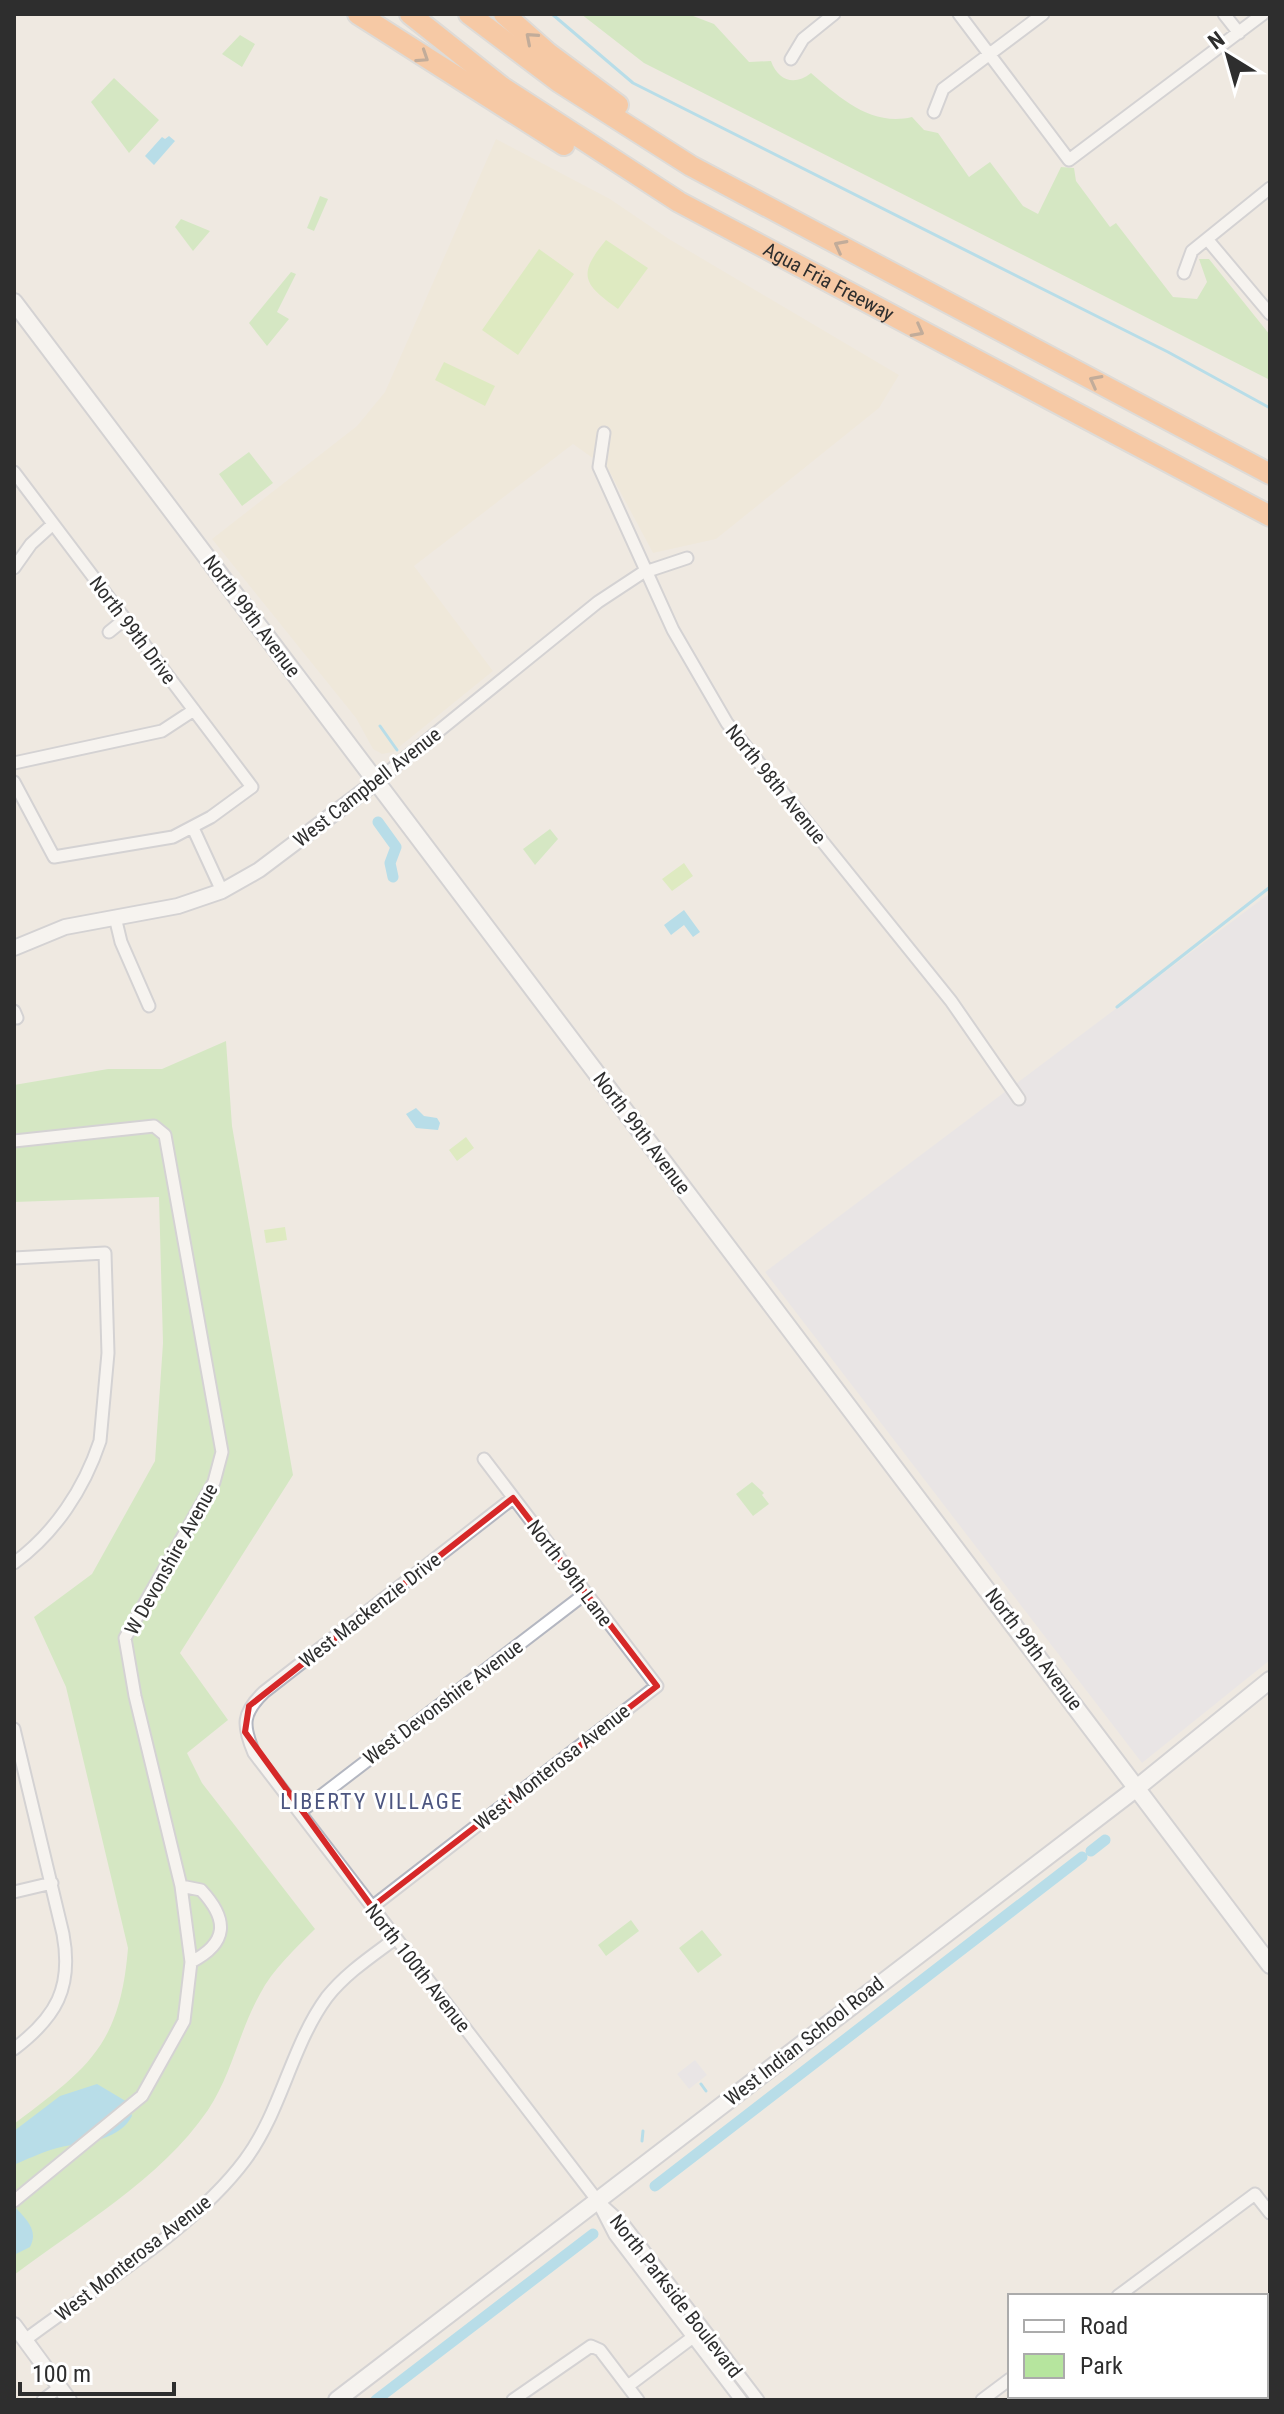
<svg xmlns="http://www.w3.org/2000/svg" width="1284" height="2414" font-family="'Roboto Condensed',sans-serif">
  <rect width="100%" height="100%" fill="#efe9e1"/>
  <path fill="#e3e1e8" d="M 1270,893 L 1270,1660 L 1142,1763 L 765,1272 Z
    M 695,2060 L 707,2075 L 689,2089 L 677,2074 Z"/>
  <path fill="#f0e6d1" d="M 496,139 L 610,199 L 669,239 L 899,375 L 879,408 L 716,539 L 653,553 L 608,469 L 573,444 L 414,566 L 493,671 L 393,752 L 382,754 L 373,749 L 356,718 L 212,539 L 357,426 L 385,392 Z"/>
  <path fill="#b6e59e" d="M 581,14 L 688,14 L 714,24 L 749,62 L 771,61 C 778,81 795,86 811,73 C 839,97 871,127 912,117 L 924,130 L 938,133 L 969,177 L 990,162 L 1023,206 L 1038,214 L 1061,167 L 1074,168 L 1076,181 L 1110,227 L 1116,223 L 1173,297 L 1197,299 L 1207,282 L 1199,259 L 1209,259 L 1270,335 L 1270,380 L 644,63 Z
    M 240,35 L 255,44 L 242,67 L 222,54 Z
    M 114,78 L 159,120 L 129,153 L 91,102 Z
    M 320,196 L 328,199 L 314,231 L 307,228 Z
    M 181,219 L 210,231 L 193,251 L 175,227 Z
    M 291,272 L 296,274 L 277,312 L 289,319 L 267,346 L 249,323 Z
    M 249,452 L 273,483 L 242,506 L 219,474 Z
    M 550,829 L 558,839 L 535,865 L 523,849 Z
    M 226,1041 L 232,1126 L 293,1475 L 180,1653 L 228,1720 L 187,1753 L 202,1783 L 315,1929 C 295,1949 273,1969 260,1994 C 239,2031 232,2074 208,2110 C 160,2180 80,2225 14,2275 L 14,2124 C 88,2068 120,2046 128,1948 L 66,1687 L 34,1617 L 92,1574 L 155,1461 L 163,1343 L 159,1197 L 14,1202 L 14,1085 L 108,1069 L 162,1069 Z
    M 752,1482 L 764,1493 L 762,1495 L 769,1504 L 753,1516 L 736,1494 Z
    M 631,1920 L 639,1931 L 606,1956 L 598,1945 Z
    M 702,1930 L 722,1955 L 698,1973 L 679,1948 Z"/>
  <path fill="#c9ec9a" d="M 606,240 L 648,268 L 618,309 C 583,284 577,275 606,240 Z
    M 539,249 L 574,274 L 518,355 L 482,330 Z
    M 444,362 L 495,386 L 485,406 L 435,380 Z
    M 684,863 L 693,876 L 672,891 L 662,879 Z
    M 466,1137 L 474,1148 L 457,1161 L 449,1150 Z
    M 285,1227 L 287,1240 L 266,1243 L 264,1230 Z"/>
  <path fill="#75cff0" d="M 169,136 L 175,141 L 154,165 L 145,156 L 162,137 L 165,139 Z
    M 684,910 L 700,932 L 693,937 L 684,925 L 671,935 L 664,925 Z
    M 416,1108 L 424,1116 L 437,1118 L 440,1123 L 438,1130 L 416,1128 L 406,1114 Z
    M 97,2084 L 129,2103 L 132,2116 C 120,2139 90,2142 66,2146 C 52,2148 27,2159 14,2165 L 14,2131 L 60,2096 Z
    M 14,2206 C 26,2219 39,2230 30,2247 L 14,2255 Z"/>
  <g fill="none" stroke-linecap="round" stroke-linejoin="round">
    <path stroke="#75cff0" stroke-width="3" d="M 552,14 L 633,83 L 1168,352 L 1270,408
      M 380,726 L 397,750
      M 1117,1007 L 1270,887
      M 701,2084 L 706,2091
      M 642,2141 L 643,2131"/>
    <path stroke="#75cff0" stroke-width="11" d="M 378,822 L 396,847 L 390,863 L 393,877
      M 1091,1851 L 1105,1840
      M 655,2186 L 1082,1857
      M 376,2400 L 593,2234"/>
    <g stroke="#b4b7c1" stroke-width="15">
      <path id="minor" d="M 959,14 L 1069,160 L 1263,14
        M 1224,14 L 1239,33
        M 791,59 L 803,39 L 834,14
        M 934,112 L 943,89 L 1043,14
        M 1207,239 L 1270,314
        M 1184,273 L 1192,251 L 1270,188
        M 604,433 L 599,467 L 673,630 L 727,723 L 951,1001 L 1019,1099
        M 14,472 L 252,787 L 211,817 L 173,837 L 54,857 L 14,782
        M 14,568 L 31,544 L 53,524
        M 109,632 L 125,619
        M 14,763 L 162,731 L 194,710
        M 377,781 L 598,602 L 642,573 L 687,558
        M 193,828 L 222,891
        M 115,917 L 121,942 L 149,1006
        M 14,1011 L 17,1018
        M 14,1141 L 154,1126 L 165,1135 L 222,1452 L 214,1482 L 125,1638 L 135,1696 L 181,1886 L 191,1962 L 184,2021 L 142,2096 L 14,2201
        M 14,1258 L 105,1253 L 108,1353 L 100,1441 C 84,1489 55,1533 14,1563
        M 513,1498 L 264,1692 C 242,1713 242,1725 254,1753 L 597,2200 L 615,2235 L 741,2400
        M 14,1729 L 63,1934 C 73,1988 56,2017 14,2049
        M 300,1812 L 586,1593
        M 181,1886 L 201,1890 C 229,1920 228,1943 191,1962
        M 14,1892 L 52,1883
        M 372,1907 L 657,1686 L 484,1459
        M 603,2206 L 625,2226 L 758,2400
        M 1118,2296 L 1255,2194 L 1270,2213
        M 25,2340 C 95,2287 193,2230 245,2160 C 282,2110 291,2046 327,1997 C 346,1973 372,1956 396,1938
        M 628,2386 L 697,2334
        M 1190,2396 L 1193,2400
        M 43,2400 L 60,2387
        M 513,2400 L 591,2346 L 600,2350 L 638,2400
        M 982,2400 L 1010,2379"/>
    </g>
    <g stroke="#b4b7c1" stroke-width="18">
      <path id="tertiary" d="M 14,948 L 65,927 L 178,906 L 222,891 L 259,870 L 377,781
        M 14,2325 L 69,2400"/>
    </g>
    <g stroke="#b4b7c1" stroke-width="20">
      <path id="secondary" d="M 14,302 L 1270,1965
        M 337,2400 L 1138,1787 L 1270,1680"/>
    </g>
    <g stroke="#c9c9c9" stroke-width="24">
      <g id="motorway">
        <path d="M 358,14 L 564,145"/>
        <path id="s1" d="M 410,14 L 502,87 L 679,202 L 1270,516"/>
        <path d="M 469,14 L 559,82 L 691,166 L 1270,474"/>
        <path d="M 504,14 L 548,53 L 618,105"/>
      </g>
    </g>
    <use href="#minor" stroke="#fff" stroke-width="11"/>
    <use href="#tertiary" stroke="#fff" stroke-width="14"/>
    <use href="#secondary" stroke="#fff" stroke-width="16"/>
    <use href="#motorway" stroke="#ffa35c" stroke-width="20"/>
  </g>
  <defs><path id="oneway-chevron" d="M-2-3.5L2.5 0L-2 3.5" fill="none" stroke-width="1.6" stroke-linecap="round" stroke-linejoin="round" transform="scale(2)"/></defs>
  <g stroke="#8c6343">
    <use href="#oneway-chevron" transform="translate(531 38) rotate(-139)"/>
    <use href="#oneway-chevron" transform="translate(423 57) rotate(33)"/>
    <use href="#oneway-chevron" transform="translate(840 246) rotate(-152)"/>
    <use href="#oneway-chevron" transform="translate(918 331) rotate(28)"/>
    <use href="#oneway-chevron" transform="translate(1095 381) rotate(-152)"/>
  </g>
  <path d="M0 0H1284V2414H0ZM 513,1498 L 657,1686 L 372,1907 L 245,1732 L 249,1706 Z" fill="#efe9e1" fill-opacity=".55" fill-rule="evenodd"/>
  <path fill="none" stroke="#d62828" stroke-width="6" stroke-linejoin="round" d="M 513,1498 L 657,1686 L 372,1907 L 245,1732 L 249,1706 Z"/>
  <g text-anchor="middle" stroke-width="6" stroke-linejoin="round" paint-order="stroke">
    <g font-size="20" fill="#2e2e2e" stroke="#fff">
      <text dy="7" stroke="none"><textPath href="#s1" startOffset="498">Agua Fria Freeway</textPath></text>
      <text transform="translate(252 616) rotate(53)" y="7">North 99th Avenue</text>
      <text transform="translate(133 630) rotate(53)" y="7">North 99th Drive</text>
      <text transform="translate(776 784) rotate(51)" y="7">North 98th Avenue</text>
      <text transform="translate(367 787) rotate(-38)" y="7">West Campbell Avenue</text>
      <text transform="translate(642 1133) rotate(53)" y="7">North 99th Avenue</text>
      <text transform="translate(171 1559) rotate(-61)" y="7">W Devonshire Avenue</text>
      <text transform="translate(570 1573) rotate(53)" y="7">North 99th Lane</text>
      <text transform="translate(370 1610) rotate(-38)" y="7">West Mackenzie Drive</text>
      <text transform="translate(1034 1649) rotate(53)" y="7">North 99th Avenue</text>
      <text transform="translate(443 1702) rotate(-37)" y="7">West Devonshire Avenue</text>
      <text transform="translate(552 1767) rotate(-38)" y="7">West Monterosa Avenue</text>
      <text transform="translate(418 1968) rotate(52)" y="7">North 100th Avenue</text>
      <text transform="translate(804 2041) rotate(-38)" y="7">West Indian School Road</text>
      <text transform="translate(133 2258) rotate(-38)" y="7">West Monterosa Avenue</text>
      <text transform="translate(676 2296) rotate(52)" y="7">North Parkside Boulevard</text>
    </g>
    <g font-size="22" letter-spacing="2" fill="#4d5680" stroke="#fff">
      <text x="372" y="1809">LIBERTY VILLAGE</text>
    </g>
  </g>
  <rect width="1284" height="2414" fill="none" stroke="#2e2e2e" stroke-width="32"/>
  <rect x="1008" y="2294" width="260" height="104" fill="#ffffff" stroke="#ababab" stroke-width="2"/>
  <rect x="1024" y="2320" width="40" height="12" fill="#ffffff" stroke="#ababab" stroke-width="2"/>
  <text x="1080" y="2334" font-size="24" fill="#2e2e2e">Road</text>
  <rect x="1024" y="2354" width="40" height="24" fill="#b6e59e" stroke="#ababab" stroke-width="2"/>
  <text x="1080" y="2374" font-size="24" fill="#2e2e2e">Park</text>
  <g transform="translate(1228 56) rotate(323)" stroke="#ffffff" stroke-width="6" paint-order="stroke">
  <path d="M0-6L14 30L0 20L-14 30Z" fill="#2e2e2e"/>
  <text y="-12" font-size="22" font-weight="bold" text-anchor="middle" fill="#2e2e2e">N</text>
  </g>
  <path d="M20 2382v12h154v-12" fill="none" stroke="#2e2e2e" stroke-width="4"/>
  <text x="32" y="2382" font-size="24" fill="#2e2e2e" stroke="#ffffff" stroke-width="6" paint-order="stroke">100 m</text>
</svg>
